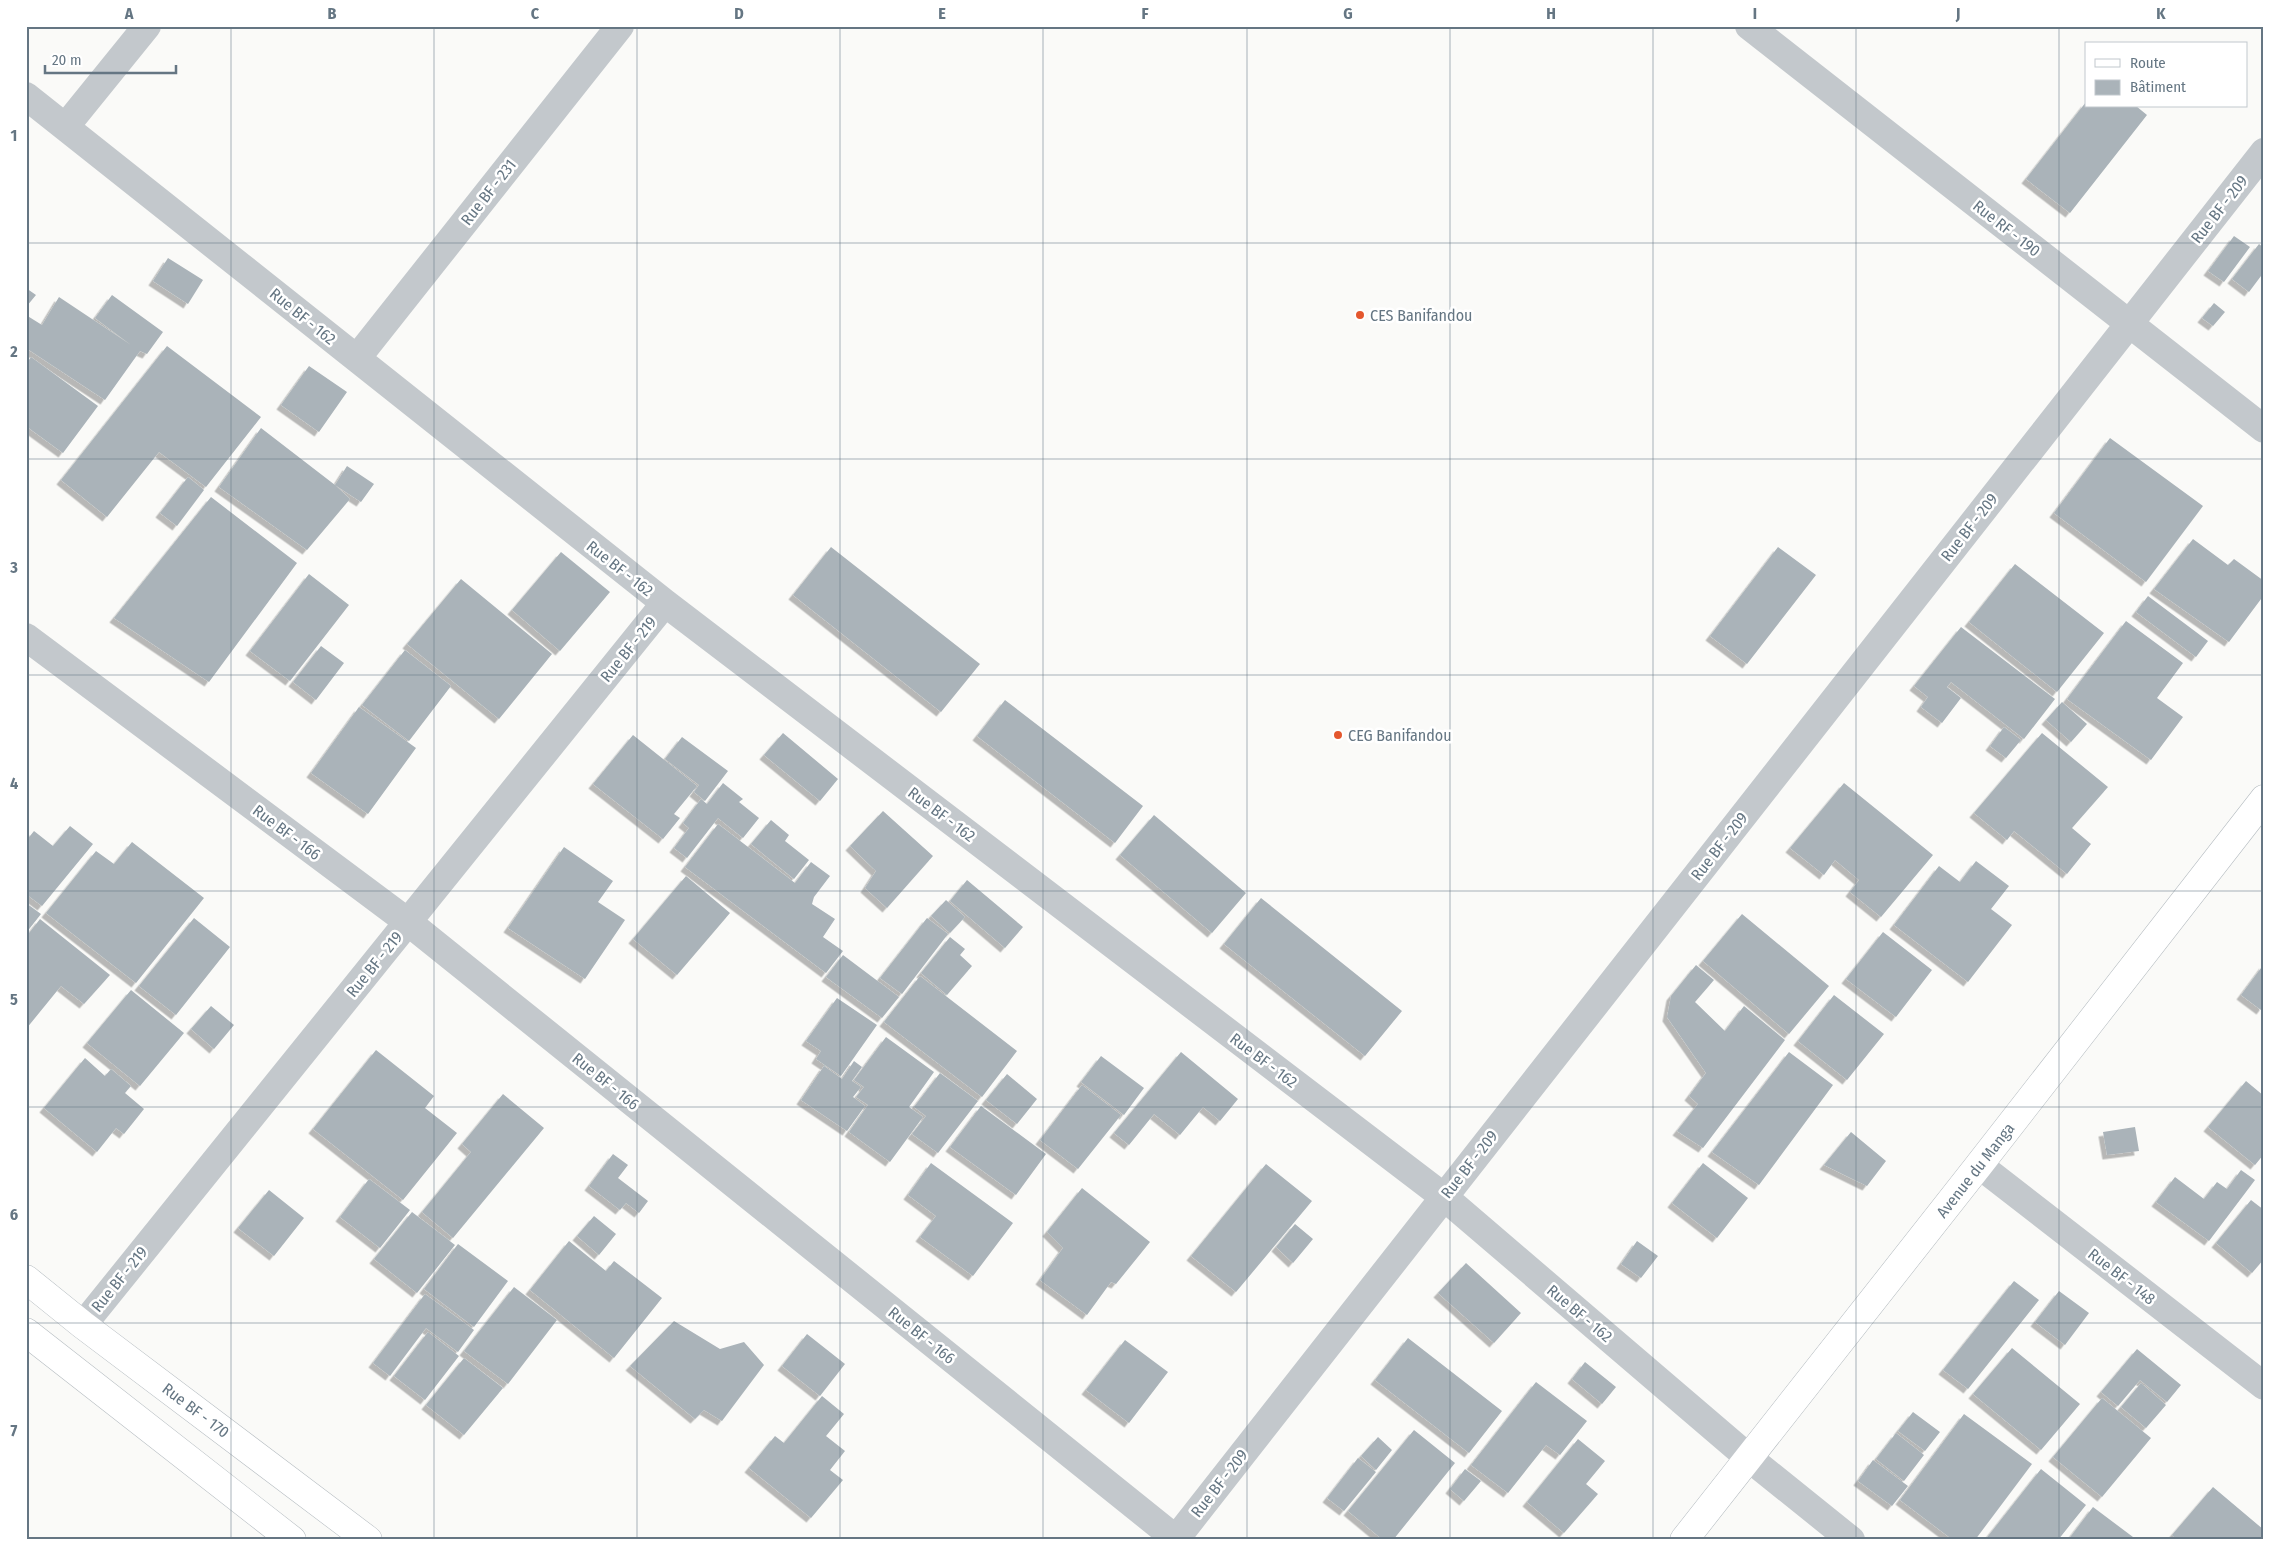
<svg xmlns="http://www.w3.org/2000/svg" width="2290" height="1566" font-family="'Fira Sans Condensed',sans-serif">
  <defs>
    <filter id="shadow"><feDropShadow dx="-4.5" dy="4.5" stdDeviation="0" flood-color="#0004"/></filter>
  </defs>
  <rect width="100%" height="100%" fill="#fafaf8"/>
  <path fill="#aab3b9" filter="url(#shadow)" d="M 2086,102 L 2086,106 L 2136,106 L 2147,115 L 2070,213 L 2026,179 Z
    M 2234,236 L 2250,247 L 2224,282 L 2208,271 Z
    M 2259,244 L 2264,248 L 2264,272 L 2249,292 L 2232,279 Z
    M 168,258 L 203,280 L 188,304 L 153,281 Z
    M 26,288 L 36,295 L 26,307 Z
    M 112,295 L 163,332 L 147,354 L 140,351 L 105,400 L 26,348 L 26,315 L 42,325 L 59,297 L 131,345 L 95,318 Z
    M 2214,303 L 2225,312 L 2213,326 L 2202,318 Z
    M 167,346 L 261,417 L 206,487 L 159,452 L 107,517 L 61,480 Z
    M 31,357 L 98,406 L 63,453 L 26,426 L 26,364 Z
    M 309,366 L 347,392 L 319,432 L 281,405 Z
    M 261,428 L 335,485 L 347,466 L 374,484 L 361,502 L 335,485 L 350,499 L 307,550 L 219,487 Z
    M 2110,438 L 2203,506 L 2146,582 L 2054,513 Z
    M 188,477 L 204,490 L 177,526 L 160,513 Z
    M 211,497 L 297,563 L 209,682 L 114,618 Z
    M 2193,539 L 2228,565 L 2234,559 L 2264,581 L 2264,595 L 2229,642 L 2154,589 Z
    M 831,547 L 980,664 L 941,712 L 793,595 Z
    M 1778,547 L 1816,575 L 1747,664 L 1710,636 Z
    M 561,552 L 610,592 L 560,651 L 512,610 Z
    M 2015,564 L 2104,633 L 2057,692 L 1969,622 Z
    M 309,574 L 349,605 L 290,681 L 250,651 Z
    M 461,579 L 552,654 L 499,719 L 407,644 Z
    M 2148,596 L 2208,641 L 2196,657 L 2136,612 Z
    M 2126,621 L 2183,663 L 2157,698 L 2183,717 L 2151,760 L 2067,699 Z
    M 1961,627 L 2055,699 L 2024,739 L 1951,682 L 1947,687 L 1961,698 L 1942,723 L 1921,707 L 1928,697 L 1914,686 Z
    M 321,646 L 344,663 L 316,700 L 293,682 Z
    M 405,650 L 451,686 L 409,741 L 362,705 Z
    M 1005,700 L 1143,806 L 1115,843 L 977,736 Z
    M 2062,702 L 2087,724 L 2071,742 L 2046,720 Z
    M 359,707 L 416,748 L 368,814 L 311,773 Z
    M 2004,727 L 2021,740 L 2006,758 L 1990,746 Z
    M 783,733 L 838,779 L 820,801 L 764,755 Z
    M 2042,733 L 2108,787 L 2072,828 L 2091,844 L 2067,874 L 2014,831 L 2007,840 L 1974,813 Z
    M 633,735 L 697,786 L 674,814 L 680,818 L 663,839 L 593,784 Z
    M 682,737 L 728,771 L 705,801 L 694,792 L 699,785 L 665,759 Z
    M 723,783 L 743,799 L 739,802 L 759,818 L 743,838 L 718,818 L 687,858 L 674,848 L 689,828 L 683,823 L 701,799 L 707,804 Z
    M 1844,783 L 1933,855 L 1881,917 L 1850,892 L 1859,880 L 1835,860 L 1824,875 L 1790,848 Z
    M 883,811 L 933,856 L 887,908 L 865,888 L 876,871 L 850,846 Z
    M 1154,815 L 1246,893 L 1212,933 L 1120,855 Z
    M 771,820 L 789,835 L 785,841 L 809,860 L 794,879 L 751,844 Z
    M 718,824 L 795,883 L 811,862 L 830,876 L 814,897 L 812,904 L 835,919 L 823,937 L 843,951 L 826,973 L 685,867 Z
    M 70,826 L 93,844 L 42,906 L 26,894 L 26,841 L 34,831 L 53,846 Z
    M 132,842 L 204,898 L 136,983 L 46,913 L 96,851 L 114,864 Z
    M 564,847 L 613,881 L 598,902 L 625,920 L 585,979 L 508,928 Z
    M 1976,861 L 2009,886 L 1991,909 L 2012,925 L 1968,982 L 1894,925 L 1939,866 L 1960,882 Z
    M 686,876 L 730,913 L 677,975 L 633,939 Z
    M 967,880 L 1023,927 L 1005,948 L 950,901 Z
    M 1261,898 L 1402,1011 L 1365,1056 L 1224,944 Z
    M 946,900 L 965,917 L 950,933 L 931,916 Z
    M 26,903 L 41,914 L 26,933 Z
    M 1742,914 L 1829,986 L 1789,1034 L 1703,961 Z
    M 194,918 L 230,947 L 176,1015 L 139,986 Z
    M 927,918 L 948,934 L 902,994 L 880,978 Z
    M 40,919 L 110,975 L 84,1004 L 61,986 L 26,1029 L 26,937 Z
    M 1883,932 L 1932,970 L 1896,1017 L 1846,979 Z
    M 950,937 L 965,949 L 960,955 L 972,966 L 947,995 L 921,973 Z
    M 843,955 L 899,997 L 882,1018 L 826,977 Z
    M 2264,964 L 2264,1006 L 2261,1010 L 2241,995 Z
    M 1696,965 L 1714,980 L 1695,1002 L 1725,1031 L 1744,1006 L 1785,1040 L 1703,1148 L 1677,1131 L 1698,1104 L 1689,1096 L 1706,1073 L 1667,1017 L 1671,996 Z
    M 920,976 L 1017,1051 L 982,1097 L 884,1022 Z
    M 131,990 L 184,1033 L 140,1086 L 87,1043 Z
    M 1834,995 L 1884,1034 L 1847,1080 L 1798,1041 Z
    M 837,998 L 877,1025 L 841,1076 L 816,1059 L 821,1051 L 806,1041 Z
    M 211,1006 L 234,1025 L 214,1049 L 191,1029 Z
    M 886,1037 L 934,1072 L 909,1107 L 923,1117 L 890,1162 L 849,1132 L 868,1105 L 856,1097 L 864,1087 L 854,1080 Z
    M 376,1050 L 434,1096 L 425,1108 L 457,1133 L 403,1200 L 313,1129 Z
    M 1181,1052 L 1238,1099 L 1220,1121 L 1203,1107 L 1180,1135 L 1154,1114 L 1129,1145 L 1114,1133 Z
    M 1789,1052 L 1833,1085 L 1759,1185 L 1712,1152 Z
    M 1101,1056 L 1144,1088 L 1124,1115 L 1081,1082 Z
    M 85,1058 L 105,1076 L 111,1069 L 131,1086 L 125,1093 L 144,1109 L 124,1134 L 116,1128 L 97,1152 L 44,1108 Z
    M 854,1061 L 862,1067 L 852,1081 L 861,1087 L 853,1097 L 865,1106 L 847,1131 L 801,1100 L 824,1066 L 842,1079 Z
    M 940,1073 L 978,1101 L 938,1153 L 912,1134 L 926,1116 L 914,1107 Z
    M 1007,1074 L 1037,1099 L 1017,1124 L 986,1100 Z
    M 2246,1081 L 2264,1096 L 2264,1154 L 2255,1165 L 2208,1127 Z
    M 1082,1085 L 1121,1115 L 1078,1169 L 1040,1140 Z
    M 503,1094 L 544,1128 L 453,1238 L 422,1212 L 471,1152 L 462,1144 Z
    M 981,1106 L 1046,1154 L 1016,1195 L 950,1147 Z
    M 2135,1127 L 2139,1151 L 2107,1155 L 2103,1132 Z
    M 1851,1132 L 1886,1161 L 1867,1186 L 1824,1165 Z
    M 613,1154 L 628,1165 L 618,1178 L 648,1201 L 639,1213 L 626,1203 L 620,1210 L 589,1186 Z
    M 931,1163 L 1013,1223 L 973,1276 L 920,1237 L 936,1216 L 908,1195 Z
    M 1703,1163 L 1748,1198 L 1717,1238 L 1672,1203 Z
    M 1266,1164 L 1312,1201 L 1236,1292 L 1191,1256 Z
    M 2241,1170 L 2255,1180 L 2209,1241 L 2156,1202 L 2175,1177 L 2204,1199 L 2217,1182 L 2227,1189 Z
    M 369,1179 L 410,1210 L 380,1248 L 340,1217 Z
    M 1082,1188 L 1150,1242 L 1116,1284 L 1111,1282 L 1087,1315 L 1040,1280 L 1063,1248 L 1047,1232 Z
    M 269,1190 L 304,1218 L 274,1256 L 238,1228 Z
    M 2251,1200 L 2264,1210 L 2264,1259 L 2252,1273 L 2216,1243 Z
    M 412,1212 L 455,1245 L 417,1293 L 374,1259 Z
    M 594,1216 L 616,1234 L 599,1255 L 577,1236 Z
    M 1295,1224 L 1313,1239 L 1293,1263 L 1276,1247 Z
    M 569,1241 L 606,1271 L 614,1261 L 662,1298 L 614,1358 L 530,1290 Z
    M 1637,1241 L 1658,1256 L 1641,1278 L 1621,1264 Z
    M 458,1244 L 508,1281 L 474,1327 L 424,1289 Z
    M 1466,1263 L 1521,1313 L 1494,1343 L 1438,1293 Z
    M 2014,1281 L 2039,1300 L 1968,1389 L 1943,1370 Z
    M 514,1287 L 557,1320 L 508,1384 L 464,1351 Z
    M 2059,1291 L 2089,1313 L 2065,1345 L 2035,1322 Z
    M 425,1294 L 474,1330 L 458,1352 L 426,1328 L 390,1376 L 373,1363 Z
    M 674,1321 L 720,1349 L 744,1342 L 764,1365 L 722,1421 L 704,1410 L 695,1419 L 630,1366 Z
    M 428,1332 L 459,1356 L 425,1400 L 394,1376 Z
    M 807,1334 L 845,1364 L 820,1396 L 782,1366 Z
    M 1408,1338 L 1502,1411 L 1469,1453 L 1375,1380 Z
    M 1125,1340 L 1168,1372 L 1129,1423 L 1086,1390 Z
    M 2012,1348 L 2080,1404 L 2041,1450 L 1973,1394 Z
    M 2137,1349 L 2181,1385 L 2167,1402 L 2140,1380 L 2118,1406 L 2101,1392 Z
    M 464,1358 L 503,1388 L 464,1435 L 426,1405 Z
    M 1585,1362 L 1616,1387 L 1602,1404 L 1572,1379 Z
    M 1536,1382 L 1587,1421 L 1560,1455 L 1546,1445 L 1508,1493 L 1471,1465 Z
    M 2141,1383 L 2166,1405 L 2146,1428 L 2121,1407 Z
    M 822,1396 L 844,1414 L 826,1436 L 845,1451 L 830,1470 L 843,1480 L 811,1518 L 749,1468 L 775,1436 L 784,1443 Z
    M 2102,1398 L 2151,1438 L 2102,1497 L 2053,1457 Z
    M 1913,1412 L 1940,1432 L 1925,1451 L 1898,1431 Z
    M 1964,1414 L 2032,1464 L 1975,1540 L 1953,1540 L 1900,1500 Z
    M 1414,1430 L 1455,1463 L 1393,1540 L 1383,1540 L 1348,1511 Z
    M 1896,1433 L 1924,1455 L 1904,1481 L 1876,1459 Z
    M 1378,1437 L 1392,1450 L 1376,1470 L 1361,1456 Z
    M 1578,1439 L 1605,1461 L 1586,1484 L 1598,1494 L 1564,1533 L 1527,1502 Z
    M 1358,1458 L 1376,1472 L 1344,1511 L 1327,1498 Z
    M 1873,1460 L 1908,1486 L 1892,1506 L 1858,1481 Z
    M 1465,1469 L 1481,1481 L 1464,1501 L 1450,1489 Z
    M 2041,1469 L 2086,1505 L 2058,1540 L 1985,1540 Z
    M 2213,1487 L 2264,1530 L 2264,1540 L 2177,1540 L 2172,1535 Z
    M 2093,1507 L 2137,1540 L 2068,1540 Z"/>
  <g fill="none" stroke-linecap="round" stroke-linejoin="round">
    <g stroke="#b3babf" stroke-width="29">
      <path id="secondary" d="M 26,1279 L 83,1325 L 368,1540
        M 26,1332 L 292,1540
        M 1684,1540 L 1979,1165 L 2264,799"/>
    </g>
    <path stroke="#c3c8cc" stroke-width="28" d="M 1749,26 L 2264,429
      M 26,96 L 665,603 L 1444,1197 L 1749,1458 L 1851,1540
      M 66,126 L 147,26
      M 357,358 L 620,26
      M 26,637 L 408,922 L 1176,1539
      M 1979,1165 L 2264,1386
      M 83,1325 L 665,603
      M 1175,1540 L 2264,152"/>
    <use href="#secondary" stroke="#fff" stroke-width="28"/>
  </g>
  <path fill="none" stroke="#657683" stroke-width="1" stroke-opacity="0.55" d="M 231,26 L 231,1540M 434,26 L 434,1540M 637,26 L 637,1540M 840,26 L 840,1540M 1043,26 L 1043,1540M 1247,26 L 1247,1540M 1450,26 L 1450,1540M 1653,26 L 1653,1540M 1856,26 L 1856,1540M 2059,26 L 2059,1540M 26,243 L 2264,243M 26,459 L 2264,459M 26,675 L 2264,675M 26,891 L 2264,891M 26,1107 L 2264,1107M 26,1323 L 2264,1323"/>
  <g fill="#e4572e" stroke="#fff" stroke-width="2">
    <circle cx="1360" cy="315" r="5"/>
    <circle cx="1338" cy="735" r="5"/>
  </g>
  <g text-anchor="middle" stroke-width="5" stroke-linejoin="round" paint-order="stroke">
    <g font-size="16" fill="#657683" stroke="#fff">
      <text transform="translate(488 192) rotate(-52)" y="6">Rue BF - 231</text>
      <text transform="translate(2219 209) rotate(-52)" y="6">Rue BF - 209</text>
      <text transform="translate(2007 228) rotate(38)" y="6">Rue RF - 190</text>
      <text transform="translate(303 316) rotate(39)" y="6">Rue BF - 162</text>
      <text transform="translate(1969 527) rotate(-52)" y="6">Rue BF - 209</text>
      <text transform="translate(620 568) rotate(38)" y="6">Rue BF - 162</text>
      <text transform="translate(628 649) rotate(-51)" y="6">Rue BF - 219</text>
      <text transform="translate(942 814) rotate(37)" y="6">Rue BF - 162</text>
      <text transform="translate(287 832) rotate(37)" y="6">Rue BF - 166</text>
      <text transform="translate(1719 846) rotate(-52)" y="6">Rue BF - 209</text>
      <text transform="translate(374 964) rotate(-51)" y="6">Rue BF - 219</text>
      <text transform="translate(1264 1060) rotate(37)" y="6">Rue BF - 162</text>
      <text transform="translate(606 1081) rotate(39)" y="6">Rue BF - 166</text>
      <text transform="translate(1469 1164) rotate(-52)" y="6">Rue BF - 209</text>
      <text transform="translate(1975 1170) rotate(-52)" y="6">Avenue du Manga</text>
      <text transform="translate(2122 1276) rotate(38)" y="6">Rue BF - 148</text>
      <text transform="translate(119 1279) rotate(-51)" y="6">Rue BF - 219</text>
      <text transform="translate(1580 1313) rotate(40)" y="6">Rue BF - 162</text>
      <text transform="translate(922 1335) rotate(39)" y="6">Rue BF - 166</text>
      <text transform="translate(196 1410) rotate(37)" y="6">Rue BF - 170</text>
      <text transform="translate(1219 1483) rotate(-52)" y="6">Rue BF - 209</text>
    </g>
    <g font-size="16" fill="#657683" stroke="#fff" text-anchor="start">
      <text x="1370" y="321">CES Banifandou</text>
      <text x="1348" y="741">CEG Banifandou</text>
    </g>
  </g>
  <rect width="2290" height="1566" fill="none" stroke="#ffffff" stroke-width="55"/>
  <rect x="2085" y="42" width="162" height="65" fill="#ffffff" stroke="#c1c8cd"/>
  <rect x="2095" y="59" width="25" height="8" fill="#ffffff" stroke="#c1c8cd"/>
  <text x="2130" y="68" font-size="15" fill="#657683">Route</text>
  <rect x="2095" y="80" width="25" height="15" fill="#aab3b9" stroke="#c1c8cd"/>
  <text x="2130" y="92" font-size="15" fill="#657683">Bâtiment</text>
  <path d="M45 65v8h131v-8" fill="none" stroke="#657683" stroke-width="2.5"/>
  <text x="52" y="65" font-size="15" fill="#657683" stroke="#ffffff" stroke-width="4" paint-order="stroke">20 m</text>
  <rect x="28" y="28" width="2234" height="1510" fill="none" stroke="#657683" stroke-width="2"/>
  <g font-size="16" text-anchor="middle" font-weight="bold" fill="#657683">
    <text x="129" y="19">A</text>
    <text x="332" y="19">B</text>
    <text x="535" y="19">C</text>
    <text x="739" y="19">D</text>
    <text x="942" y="19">E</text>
    <text x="1145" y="19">F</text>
    <text x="1348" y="19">G</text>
    <text x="1551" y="19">H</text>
    <text x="1755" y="19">I</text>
    <text x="1958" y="19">J</text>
    <text x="2161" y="19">K</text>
    <text x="14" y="141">1</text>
    <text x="14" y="357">2</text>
    <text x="14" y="573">3</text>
    <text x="14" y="789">4</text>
    <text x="14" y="1005">5</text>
    <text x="14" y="1220">6</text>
    <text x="14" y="1436">7</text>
  </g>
</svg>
